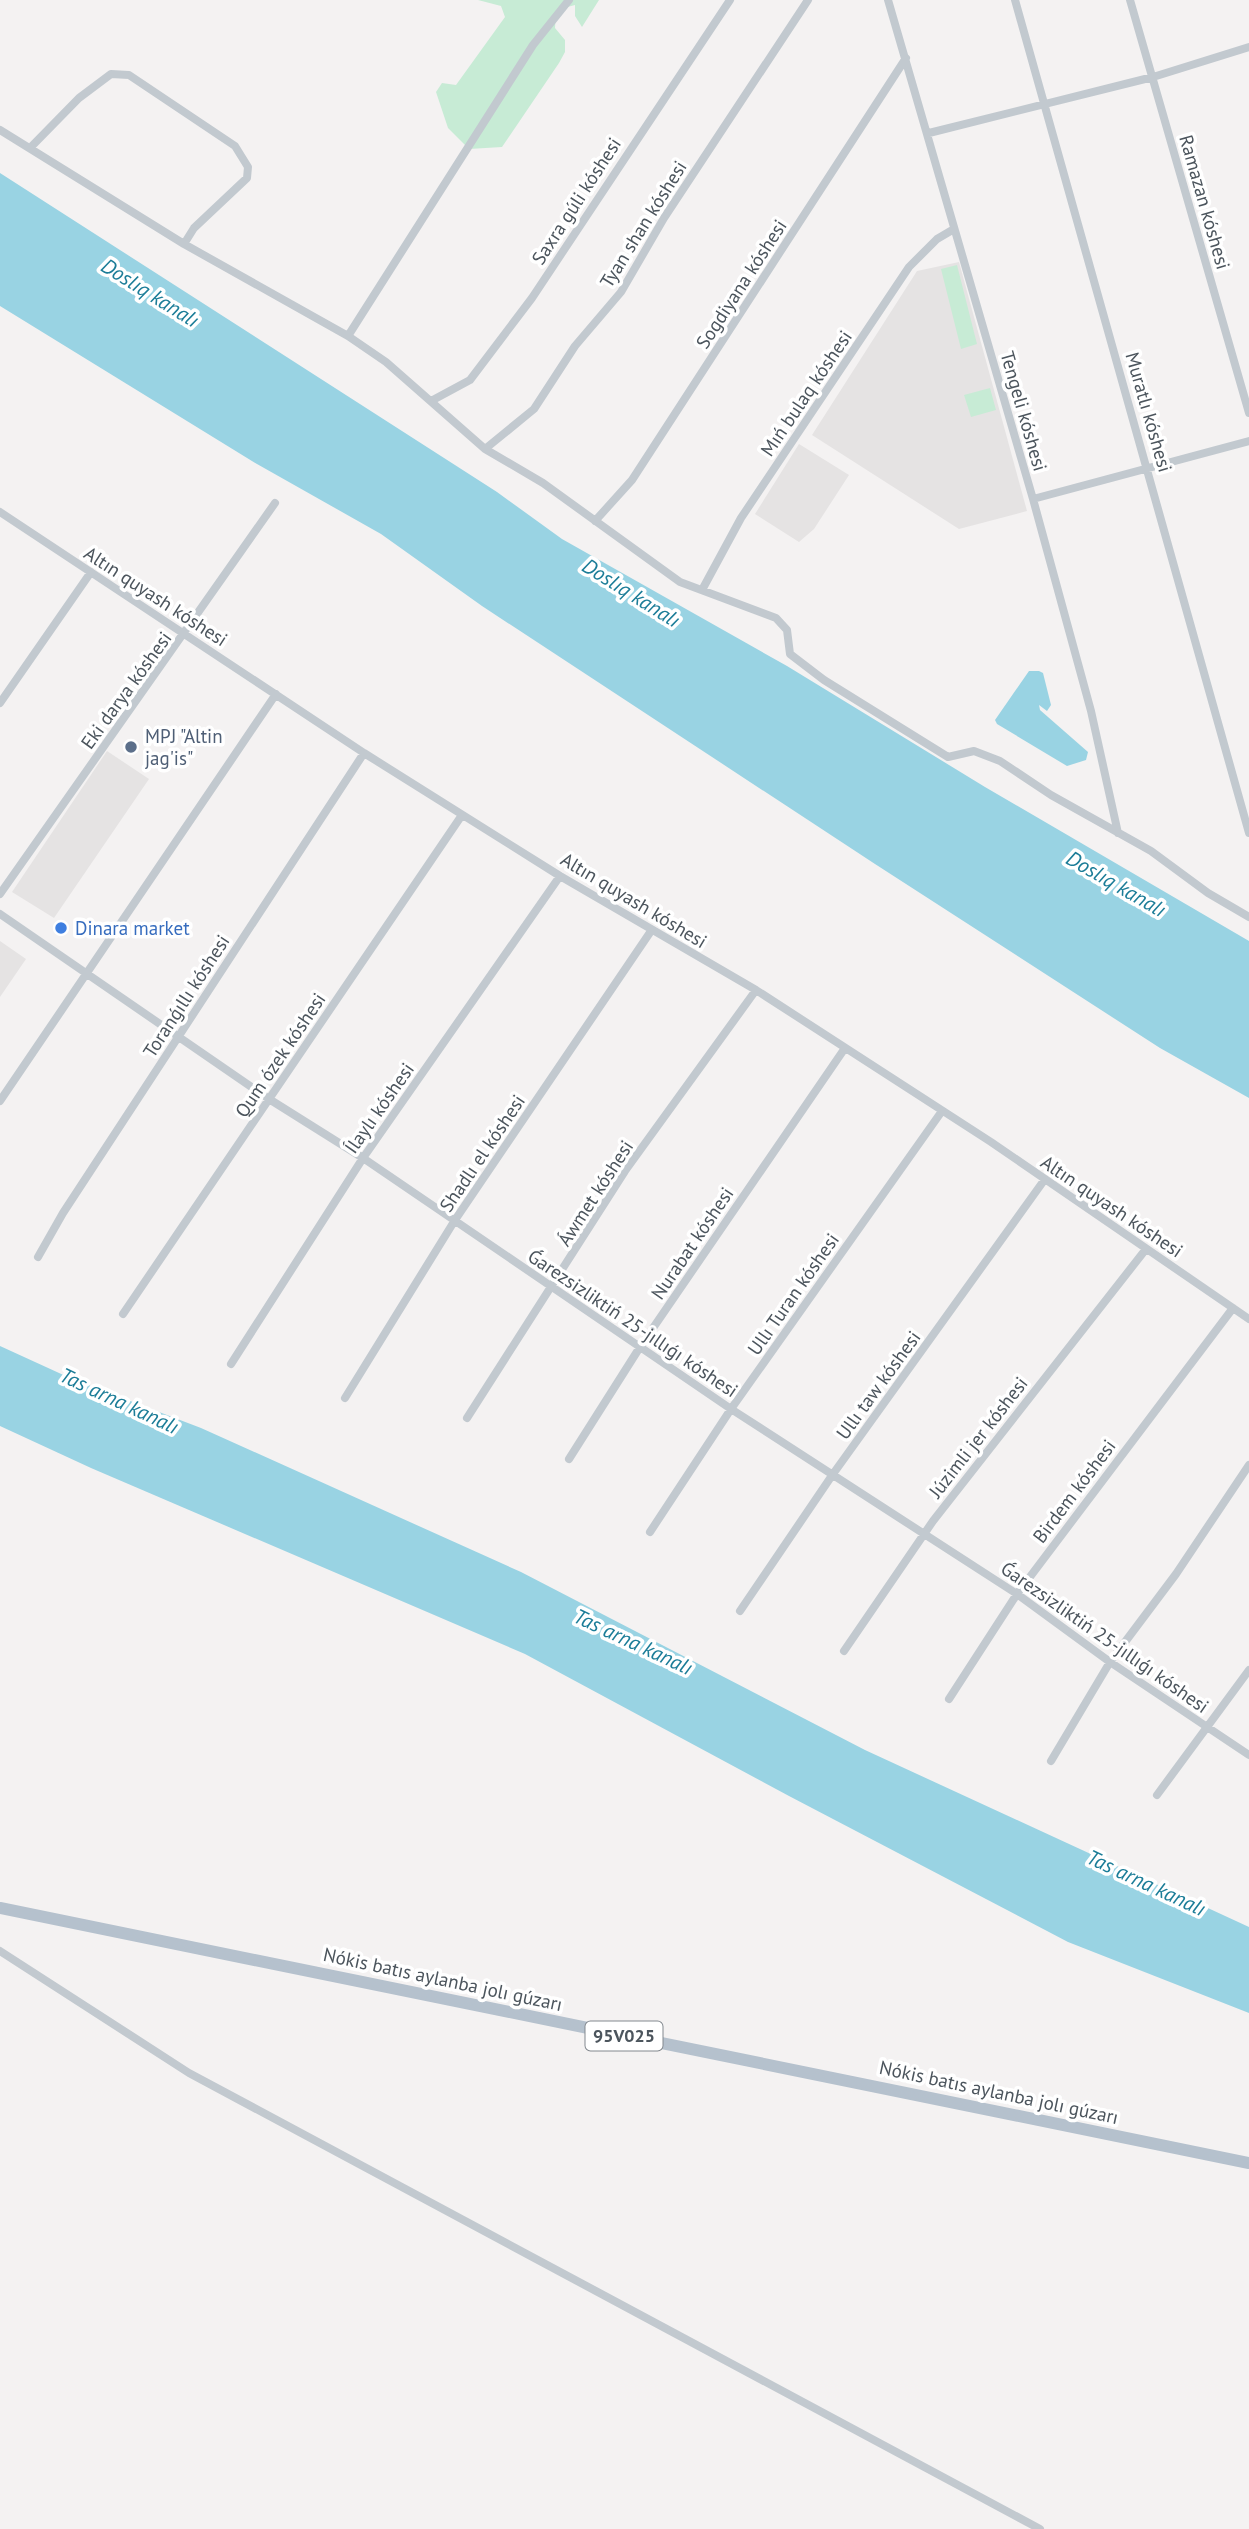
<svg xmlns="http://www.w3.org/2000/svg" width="1249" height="2529" font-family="'PT Sans',sans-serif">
  <rect width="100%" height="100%" fill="#f4f2f2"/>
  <path fill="#e5e3e3" d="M 959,262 L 1027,511 L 959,529 L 812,435 L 917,271 Z
    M 799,444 L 849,475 L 814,529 L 799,542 L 755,514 Z
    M 107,751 L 149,779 L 54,918 L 12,892 Z
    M 0,941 L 26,959 L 0,997 Z"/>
  <path fill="#c7ebd5" d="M 478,0 L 599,0 L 582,27 L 575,16 L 575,5 L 556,10 L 555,28 L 565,40 L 565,52 L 559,63 L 502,147 L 469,149 L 448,128 L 436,92 L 442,83 L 456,85 L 505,17 L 501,6 Z
    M 957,265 L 977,344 L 961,349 L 941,269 Z
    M 990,388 L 996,410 L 971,417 L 964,395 Z"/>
  <path fill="#99d3e3" d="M 0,173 L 497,492 L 562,539 L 787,666 L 985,787 L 1249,941 L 1249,1098 L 1160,1048 L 875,864 L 482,606 L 381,534 L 257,464 L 0,306 Z
    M 1029,671 L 1039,671 L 1043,673 L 1051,705 L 1047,711 L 1039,705 L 1040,710 L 1088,752 L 1086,760 L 1067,766 L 997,724 L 995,720 Z
    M 0,1346 L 70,1378 L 201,1428 L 521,1572 L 865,1750 L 1249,1927 L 1249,2013 L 1068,1942 L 789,1796 L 525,1654 L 91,1468 L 0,1426 Z"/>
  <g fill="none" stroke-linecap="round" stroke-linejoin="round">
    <path stroke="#c2c9cf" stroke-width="8" d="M 888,0 L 1033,499 L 1091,711 L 1118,833
      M 1015,0 L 1249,833
      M 1130,0 L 1249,413
      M 0,130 L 184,244 L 348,336 L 386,362 L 485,449 L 543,483 L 680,582 L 776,618 L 787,630 L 790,654 L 824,680 L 948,757 L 974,751 L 1000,761 L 1051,795 L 1151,851 L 1208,893 L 1249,917
      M 929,133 L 1153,77 L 1249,47
      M 30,148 L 79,98 L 111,74 L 129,75 L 235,146 L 248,167 L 247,178 L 194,228 L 184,244
      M 348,336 L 533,45 L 569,0
      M 431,401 L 470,380 L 532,298 L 730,0
      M 485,449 L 534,409 L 575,346 L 621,292 L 664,218 L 808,0
      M 1033,499 L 1249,441
      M 0,512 L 364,753 L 560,876 L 756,990 L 991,1142 L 1249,1319
      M 595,521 L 632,480 L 906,58
      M 702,590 L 741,518 L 909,267 L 937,239 L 954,229
      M 0,703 L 91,572
      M 0,894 L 275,503
      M 0,914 L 269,1099 L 363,1158 L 731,1409 L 1017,1594 L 1110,1662 L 1249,1755
      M 0,1101 L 276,694
      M 38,1257 L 63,1213 L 364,753
      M 123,1314 L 462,815
      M 231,1364 L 363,1158 L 560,876
      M 345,1398 L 455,1220 L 651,931
      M 467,1418 L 625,1171 L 756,990
      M 569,1459 L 640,1347 L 845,1048
      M 650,1532 L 731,1409 L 942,1111
      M 740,1611 L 833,1474 L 1045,1179
      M 844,1651 L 933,1521 L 1146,1249
      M 949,1699 L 1017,1594 L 1233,1308
      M 1051,1761 L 1110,1662 L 1176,1574 L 1249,1465
      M 1157,1795 L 1249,1670
      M 0,1951 L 189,2073 L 1040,2529"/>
    <path stroke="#b5c1cd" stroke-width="12" d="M 0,1908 L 1249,2163"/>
  </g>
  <circle fill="#5c6f8a" stroke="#fff" stroke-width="2.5" cx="131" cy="747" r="7"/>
  <circle fill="#3f7fe0" stroke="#fff" stroke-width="2.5" cx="61" cy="928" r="7"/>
  <g text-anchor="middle" stroke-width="7" stroke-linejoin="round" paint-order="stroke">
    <rect fill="#fff" stroke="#82888e" stroke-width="2" x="585.5" y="2021.5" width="77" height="29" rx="5"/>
    <g font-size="18" font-weight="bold" fill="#4c555d">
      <text x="624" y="2042">95V025</text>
    </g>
    <g font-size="19" fill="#4c555d" stroke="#fff">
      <text transform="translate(576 201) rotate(-57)" y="7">Saxra gúli kóshesi</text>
      <text transform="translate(1205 202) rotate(74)" y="7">Ramazan kóshesi</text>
      <text transform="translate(643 224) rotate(-58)" y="7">Tyan shan kóshesi</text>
      <text transform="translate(741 284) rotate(-57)" y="7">Sogdiyana kóshesi</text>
      <text transform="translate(806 393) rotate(-56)" y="7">Mıń bulaq kóshesi</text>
      <text transform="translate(1024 411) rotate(74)" y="7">Tengeli kóshesi</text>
      <text transform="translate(1149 412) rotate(74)" y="7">Muratlı kóshesi</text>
      <text transform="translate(156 596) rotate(33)" y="7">Altın quyash kóshesi</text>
      <text transform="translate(126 690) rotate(-54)" y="7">Eki darya kóshesi</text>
      <text transform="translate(634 900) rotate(31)" y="7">Altın quyash kóshesi</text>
      <text transform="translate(186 996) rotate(-57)" y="7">Toranǵıllı kóshesi</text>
      <text transform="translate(280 1055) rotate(-56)" y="7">Qum ózek kóshesi</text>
      <text transform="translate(379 1108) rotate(-55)" y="7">Ílaylı kóshesi</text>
      <text transform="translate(482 1153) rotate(-56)" y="7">Shadlı el kóshesi</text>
      <text transform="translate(595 1193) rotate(-57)" y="7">Áwmet kóshesi</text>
      <text transform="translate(1112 1206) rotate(34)" y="7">Altın quyash kóshesi</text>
      <text transform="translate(692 1243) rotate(-56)" y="7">Nurabat kóshesi</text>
      <text transform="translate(793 1294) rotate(-55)" y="7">Ullı Turan kóshesi</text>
      <text transform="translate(633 1323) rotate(34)" y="7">Ǵarezsizliktiń 25-jıllıǵı kóshesi</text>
      <text transform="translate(878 1385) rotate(-54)" y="7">Ullı taw kóshesi</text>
      <text transform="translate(978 1437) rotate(-52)" y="7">Júzimli jer kóshesi</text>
      <text transform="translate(1074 1491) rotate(-53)" y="7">Birdem kóshesi</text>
      <text transform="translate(1105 1637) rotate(35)" y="7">Ǵarezsizliktiń 25-jıllıǵı kóshesi</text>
      <text transform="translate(443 1979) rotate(12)" y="7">Nókis batıs aylanba jolı gúzarı</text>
      <text transform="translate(999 2092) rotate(12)" y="7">Nókis batıs aylanba jolı gúzarı</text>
    </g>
    <g font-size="19" fill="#4e5e75" stroke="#fff" text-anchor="start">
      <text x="145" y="743">MPJ "Altin<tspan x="145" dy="22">jag'is"</tspan></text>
    </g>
    <g font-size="19" fill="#366cbe" stroke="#fff" text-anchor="start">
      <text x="75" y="935">Dinara market</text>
    </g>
    <g font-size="21" font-style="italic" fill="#1c7d98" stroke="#fff">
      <text transform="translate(150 293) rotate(32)" y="7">Doslıq kanalı</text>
      <text transform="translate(631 593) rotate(32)" y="7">Doslıq kanalı</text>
      <text transform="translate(1116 884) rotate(30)" y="7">Doslıq kanalı</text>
      <text transform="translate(119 1401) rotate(25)" y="7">Tas arna kanalı</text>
      <text transform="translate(633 1642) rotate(25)" y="7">Tas arna kanalı</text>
      <text transform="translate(1146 1883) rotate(25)" y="7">Tas arna kanalı</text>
    </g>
  </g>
</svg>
